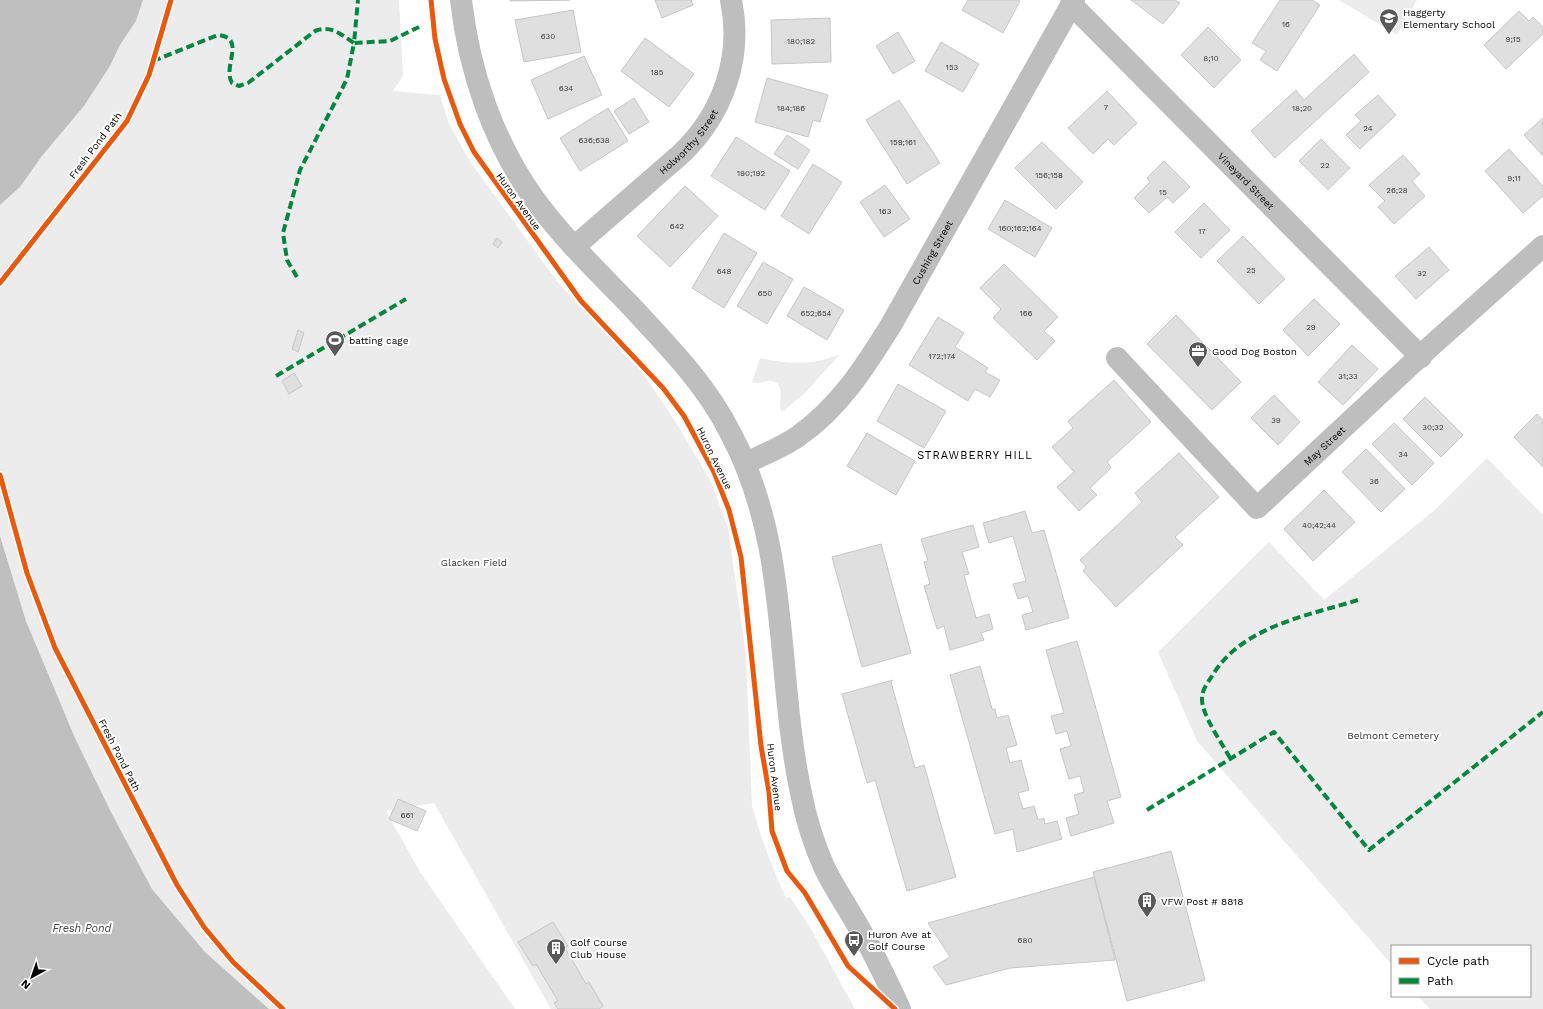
<svg xmlns="http://www.w3.org/2000/svg" width="1543" height="1009" font-family="'Work Sans',sans-serif">
  <rect width="100%" height="100%" fill="#fff"/>
  <path fill="#ececec" d="M 143,0 L 399,0 L 403,76 L 393,91 L 440,95 L 449,124 L 469,160 L 559,284 L 644,375 L 675,421 L 711,482 L 728,528 L 746,655 L 752,806 C 761,838 772,868 786,898 L 790,897 L 811,929 L 855,1009 L 551,1009 L 434,803 L 386,811 L 420,872 L 515,1009 L 269,1009 L 205,952 L 152,889 L 111,812 L 75,738 L 26,621 L 0,536 L 0,205 L 20,187 L 42,156 L 84,106 L 110,66 L 120,45 L 136,21 Z
    M 1339,0 L 1417,0 L 1397,35 Z
    M 840,354 L 804,394 L 782,412 C 777,402 784,393 778,384 C 768,376 761,386 752,382 L 760,358 C 789,364 813,366 840,354 Z
    M 1487,458 L 1543,515 L 1543,1009 L 1430,1009 L 1418,996 L 1530,996 L 1530,946 L 1392,946 L 1392,965 L 1197,741 L 1158,652 L 1269,542 L 1324,600 L 1436,509 Z"/>
  <path fill="#bfbfbf" d="M 0,0 L 143,0 L 136,21 L 120,45 L 110,66 L 84,106 L 42,156 L 20,187 L 0,205 Z
    M 0,536 L 26,621 L 75,738 L 111,812 L 152,889 L 205,952 L 269,1009 L 0,1009 Z"/>
  <path fill="#dfdfdf" stroke="#c7c7c7" d="M 510,0 L 570,0 L 510,1 Z
    M 655,0 L 691,0 L 693,5 L 662,18 Z
    M 968,0 L 1018,0 L 1020,1 L 1003,33 L 962,10 Z
    M 1131,0 L 1175,0 L 1180,3 L 1163,24 Z
    M 1280,0 L 1312,0 L 1320,5 L 1277,71 L 1260,60 L 1266,51 L 1252,43 Z
    M 573,10 L 581,52 L 524,62 L 515,20 Z
    M 1519,11 L 1529,21 L 1533,17 L 1543,27 L 1543,34 L 1506,69 L 1484,45 Z
    M 830,18 L 831,62 L 772,64 L 771,20 Z
    M 1208,27 L 1241,60 L 1214,88 L 1181,55 Z
    M 898,32 L 915,61 L 893,74 L 876,46 Z
    M 645,38 L 694,74 L 669,107 L 621,71 Z
    M 941,42 L 979,64 L 963,92 L 925,71 Z
    M 1354,54 L 1369,72 L 1275,158 L 1251,131 L 1296,90 L 1304,100 Z
    M 584,56 L 602,95 L 548,119 L 531,80 Z
    M 767,78 L 828,95 L 820,122 L 813,120 L 808,137 L 755,122 Z
    M 1107,91 L 1137,123 L 1114,145 L 1108,139 L 1093,154 L 1068,128 Z
    M 1378,95 L 1396,115 L 1360,149 L 1346,135 L 1361,121 L 1355,115 Z
    M 634,98 L 649,122 L 629,134 L 614,111 Z
    M 899,100 L 940,163 L 907,184 L 866,120 Z
    M 608,108 L 628,141 L 580,171 L 560,138 Z
    M 1543,118 L 1543,156 L 1524,135 Z
    M 787,135 L 810,150 L 798,169 L 774,154 Z
    M 736,137 L 790,171 L 765,210 L 711,176 Z
    M 1321,139 L 1350,168 L 1328,190 L 1299,161 Z
    M 1042,142 L 1083,182 L 1056,209 L 1015,168 Z
    M 1509,149 L 1543,186 L 1543,196 L 1523,213 L 1485,171 Z
    M 1403,155 L 1420,174 L 1412,181 L 1425,196 L 1394,224 L 1378,207 L 1385,201 L 1369,185 Z
    M 1164,161 L 1190,187 L 1173,203 L 1167,197 L 1149,213 L 1134,198 L 1150,182 L 1147,178 Z
    M 813,164 L 842,182 L 809,234 L 781,216 Z
    M 885,185 L 910,219 L 884,237 L 860,202 Z
    M 685,186 L 718,216 L 670,267 L 637,236 Z
    M 1005,200 L 1052,228 L 1035,257 L 988,229 Z
    M 1204,203 L 1230,230 L 1201,258 L 1175,232 Z
    M 724,233 L 757,253 L 724,308 L 692,288 Z
    M 1243,236 L 1285,279 L 1259,304 L 1217,261 Z
    M 497,238 L 502,242 L 498,248 L 493,244 Z
    M 1429,247 L 1449,270 L 1416,299 L 1395,276 Z
    M 763,262 L 793,279 L 767,324 L 737,306 Z
    M 1004,264 L 1058,317 L 1044,331 L 1055,341 L 1037,360 L 993,318 L 1001,309 L 980,288 Z
    M 804,287 L 844,310 L 827,340 L 787,316 Z
    M 1314,299 L 1340,324 L 1308,356 L 1283,330 Z
    M 1176,315 L 1241,382 L 1212,410 L 1147,344 Z
    M 938,317 L 964,333 L 955,347 L 988,368 L 985,372 L 1000,380 L 990,397 L 975,389 L 968,401 L 909,365 Z
    M 298,330 L 304,333 L 298,352 L 292,349 Z
    M 1352,345 L 1378,369 L 1343,405 L 1318,382 Z
    M 294,373 L 302,386 L 289,394 L 282,381 Z
    M 1114,380 L 1151,422 L 1107,462 L 1111,468 L 1090,488 L 1097,495 L 1079,511 L 1057,487 L 1074,472 L 1052,447 L 1073,428 L 1068,421 Z
    M 898,384 L 946,411 L 924,448 L 877,421 Z
    M 1274,395 L 1300,422 L 1278,445 L 1251,418 Z
    M 1425,397 L 1463,435 L 1441,457 L 1403,419 Z
    M 1537,414 L 1543,420 L 1543,467 L 1514,437 Z
    M 1394,423 L 1434,463 L 1412,485 L 1372,444 Z
    M 867,433 L 915,461 L 896,495 L 847,466 Z
    M 1366,449 L 1405,489 L 1381,512 L 1342,472 Z
    M 1179,453 L 1219,497 L 1175,537 L 1183,545 L 1116,607 L 1083,571 L 1086,567 L 1080,560 L 1142,502 L 1135,493 Z
    M 1324,490 L 1355,522 L 1313,561 L 1284,529 Z
    M 1025,511 L 1032,533 L 1044,530 L 1069,618 L 1026,630 L 1022,615 L 1033,612 L 1028,596 L 1018,599 L 1013,584 L 1026,581 L 1013,536 L 989,543 L 983,523 Z
    M 973,525 L 979,547 L 962,552 L 969,574 L 964,575 L 976,618 L 989,614 L 993,629 L 981,633 L 984,640 L 950,650 L 944,626 L 937,629 L 924,586 L 930,584 L 924,562 L 928,561 L 921,539 Z
    M 881,544 L 911,653 L 862,667 L 832,557 Z
    M 1077,641 L 1121,797 L 1107,801 L 1114,823 L 1071,836 L 1066,818 L 1079,814 L 1074,795 L 1084,792 L 1080,776 L 1069,779 L 1060,749 L 1071,746 L 1067,731 L 1056,734 L 1051,716 L 1064,713 L 1046,650 Z
    M 980,666 L 992,709 L 995,709 L 997,718 L 1008,715 L 1017,745 L 1006,748 L 1010,763 L 1021,760 L 1029,790 L 1018,793 L 1023,809 L 1034,806 L 1038,820 L 1044,818 L 1045,824 L 1057,821 L 1062,839 L 1017,852 L 1013,829 L 995,834 L 950,675 Z
    M 893,680 L 891,682 L 915,768 L 924,765 L 956,877 L 907,891 L 875,780 L 867,783 L 842,694 Z
    M 398,799 L 426,811 L 417,831 L 389,819 Z
    M 1171,851 L 1205,980 L 1127,1001 L 1093,872 Z
    M 1094,877 L 1115,960 L 1010,968 L 946,985 L 933,967 L 950,957 L 928,923 Z
    M 553,922 L 568,946 L 565,948 L 586,984 L 589,982 L 603,1006 L 599,1009 L 558,1009 L 554,1003 L 558,1001 L 536,964 L 533,966 L 518,942 Z"/>
  <g fill="none" stroke-linecap="round" stroke-linejoin="round">
    <g stroke="#bebebe" stroke-width="22">
      <path d="M 461,0 C 469,71 493,142 535,200 C 563,238 597,271 630,305 C 668,346 706,384 731,434 C 791,548 775,671 801,793 C 806,819 814,845 825,869 C 836,891 850,911 862,933 C 876,957 888,983 900,1009"/>
      <path id="s1" d="M 1071,4 L 1421,357"/>
      <path id="s2" d="M 574,247 L 681,154 C 723,114 743,57 731,0"/>
      <path id="s3" d="M 1117,358 L 1257,508 L 1431,346 L 1543,246"/>
      <path id="s4" d="M 745,463 C 763,455 781,448 797,437 C 839,408 865,367 891,325 L 1074,0"/>
    </g>
    <path stroke="#00873e" stroke-width="4" stroke-dasharray="8 4" stroke-linecap="butt" d="M 153,61 L 218,35 C 247,38 222,66 232,83 L 239,86 L 248,83 L 315,31 C 332,25 340,34 354,43 L 358,0
      M 297,277 L 287,260 L 283,233 L 300,170 L 347,79 L 354,43 L 390,41 L 419,27
      M 276,376 L 406,299
      M 1230,758 C 1222,743 1201,714 1202,698 C 1202,690 1208,682 1212,676 C 1242,626 1307,616 1358,600
      M 1147,810 L 1274,732 L 1369,850 L 1543,712"/>
    <g stroke="#fff" stroke-width="8">
      <path id="cycleway" d="M 431,0 L 435,39 L 444,79 L 460,124 L 474,152 L 581,301 L 663,388 L 684,416 L 714,472 L 729,510 L 741,557 L 761,746 L 769,792 L 772,831 L 787,871 L 805,893 L 848,966 L 895,1009
        M 0,283 L 127,121 L 149,75 L 171,0
        M 0,475 L 27,573 L 55,648 L 177,885 L 204,927 L 233,962 L 283,1009"/>
    </g>
    <use href="#cycleway" stroke="#e8590c" stroke-width="5"/>
  </g>
  <defs>
    <g id="school-pin" transform="scale(1)"><path d="M0 17L-7.5 6A9.5 9.5 0 1 1 7.5 6Z" fill="#595959" stroke="#fff"/><path d="M0-5L7-2L0 1L-7-2ZM-4 1L0 2.5L4 1V4Q0 6-4 4Z" fill="#fff"/></g>
    <g id="stadium-pin" transform="scale(1)"><path d="M0 17L-7.5 6A9.5 9.5 0 1 1 7.5 6Z" fill="#595959" stroke="#fff"/><path d="M0-5a6.5 5 0 1 0 0 10a6.5 5 0 1 0 0-10ZM-3.5-1.8h7v3.6h-7Z" fill="#fff"/></g>
    <g id="office-pin" transform="scale(1)"><path d="M0 17L-7.5 6A9.5 9.5 0 1 1 7.5 6Z" fill="#595959" stroke="#fff"/><path d="M-6-3h4V-5.5h4V-3h4V5H-6ZM-1-4.5V-3h2v-1.5ZM-6 0V1H6V0Z" fill="#fff"/></g>
    <g id="building-pin" transform="scale(1)"><path d="M0 17L-7.5 6A9.5 9.5 0 1 1 7.5 6Z" fill="#595959" stroke="#fff"/><path d="M-4-6H4V6H1V3H-1V6H-4ZM-2.5-4.3h1.7v1.8h-1.7ZM.8-4.3h1.7v1.8H.8ZM-2.5-1h1.7V.8h-1.7ZM.8-1h1.7V.8H.8Z" fill="#fff"/></g>
    <g id="bus-pin" transform="scale(1)"><path d="M0 17L-7.5 6A9.5 9.5 0 1 1 7.5 6Z" fill="#595959" stroke="#fff"/><path d="M-5-6H5V4H4V6H2V4H-2V6H-4V4H-5ZM-3.5-4V0h7V-4ZM-3.5 1.2v1.5H-2V1.2ZM2 1.2v1.5H3.5V1.2Z" fill="#fff"/></g>
  </defs>
  <g fill-rule="evenodd">
    <use href="#school-pin" x="1389" y="18"/>
    <use href="#stadium-pin" x="335" y="340"/>
    <use href="#office-pin" x="1198" y="351"/>
    <use href="#building-pin" x="1147" y="901"/>
    <use href="#bus-pin" x="854" y="940"/>
    <use href="#building-pin" x="556" y="948"/>
  </g>
  <g text-anchor="middle" stroke-width="4" stroke-linejoin="round" paint-order="stroke">
    <g font-size="8" fill="#383838">
      <text x="1286" y="27">16</text>
      <text x="548" y="39">630</text>
      <text x="1513" y="42">9;15</text>
      <text x="801" y="44">180;182</text>
      <text x="1211" y="61">8;10</text>
      <text x="952" y="70">153</text>
      <text x="657" y="75">185</text>
      <text x="566" y="91">634</text>
      <text x="1106" y="110">7</text>
      <text x="791" y="111">184;186</text>
      <text x="1302" y="111">18;20</text>
      <text x="1368" y="131">24</text>
      <text x="594" y="143">636;638</text>
      <text x="903" y="145">159;161</text>
      <text x="1325" y="168">22</text>
      <text x="751" y="176">190;192</text>
      <text x="1049" y="178">156;158</text>
      <text x="1514" y="181">9;11</text>
      <text x="1397" y="193">26;28</text>
      <text x="1163" y="195">15</text>
      <text x="885" y="214">163</text>
      <text x="677" y="229">642</text>
      <text x="1020" y="231">160;162;164</text>
      <text x="1202" y="234">17</text>
      <text x="1251" y="273">25</text>
      <text x="724" y="274">648</text>
      <text x="1422" y="276">32</text>
      <text x="765" y="296">650</text>
      <text x="816" y="316">652;654</text>
      <text x="1026" y="316">166</text>
      <text x="1311" y="330">29</text>
      <text x="942" y="359">172;174</text>
      <text x="1348" y="379">31;33</text>
      <text x="1276" y="423">39</text>
      <text x="1433" y="430">30;32</text>
      <text x="1403" y="457">34</text>
      <text x="1374" y="484">36</text>
      <text x="1319" y="528">40;42;44</text>
      <text x="407" y="818">661</text>
      <text x="1025" y="943">680</text>
    </g>
    <g font-size="10" fill="#000" stroke="#fff" text-anchor="start">
      <text x="1403" y="16">Haggerty<tspan x="1403" dy="12">Elementary School</tspan></text>
      <text x="349" y="344">batting cage</text>
      <text x="1212" y="355">Good Dog Boston</text>
      <text x="1161" y="905">VFW Post # 8818</text>
      <text x="868" y="938">Huron Ave at<tspan x="868" dy="12">Golf Course</tspan></text>
      <text x="570" y="946">Golf Course<tspan x="570" dy="12">Club House</tspan></text>
    </g>
    <g font-size="10" fill="#000" stroke="#fff">
      <text dy="4" stroke="none"><textPath href="#s2" startOffset="156">Holworthy Street</textPath></text>
      <text transform="translate(95 145) rotate(-53)" y="4">Fresh Pond Path</text>
      <text dy="4" stroke="none"><textPath href="#s1" startOffset="249">Vineyard Street</textPath></text>
      <text transform="translate(519 201) rotate(54)" y="4">Huron Avenue</text>
      <text dy="4" stroke="none"><textPath href="#s4" startOffset="289">Cushing Street</textPath></text>
      <text dy="4" stroke="none"><textPath href="#s3" startOffset="297">May Street</textPath></text>
      <text transform="translate(715 458) rotate(64)" y="4">Huron Avenue</text>
      <text transform="translate(120 755) rotate(63)" y="4">Fresh Pond Path</text>
      <text transform="translate(775 777) rotate(83)" y="4">Huron Avenue</text>
    </g>
    <g font-size="10" fill="#333" stroke="#fff">
      <text x="474" y="566">Glacken Field</text>
      <text x="1393" y="739">Belmont Cemetery</text>
    </g>
    <g font-size="11" letter-spacing="1" fill="#000" stroke="#fff">
      <text x="975" y="459">STRAWBERRY HILL</text>
    </g>
    <g font-size="11" font-style="italic" fill="#444" stroke="#fff">
      <text x="82" y="932">Fresh Pond</text>
    </g>
  </g>
  <rect x="1391" y="945" width="140" height="52" fill="#ffffff" stroke="#999999"/>
  <rect x="1399" y="958" width="20" height="6" fill="#e8590c" stroke="#999999"/>
  <text x="1427" y="965" font-size="12" fill="#000000">Cycle path</text>
  <rect x="1399" y="978" width="20" height="6" fill="#00873e" stroke="#999999"/>
  <text x="1427" y="985" font-size="12" fill="#000000">Path</text>
  <g transform="translate(32 977) rotate(220)" stroke="#ffffff" stroke-width="3" paint-order="stroke">
  <path d="M0-3L7 15L0 10L-7 15Z" fill="#000000"/>
  <text y="-6" font-size="11" font-weight="bold" text-anchor="middle" fill="#000000">N</text>
  </g>
</svg>
